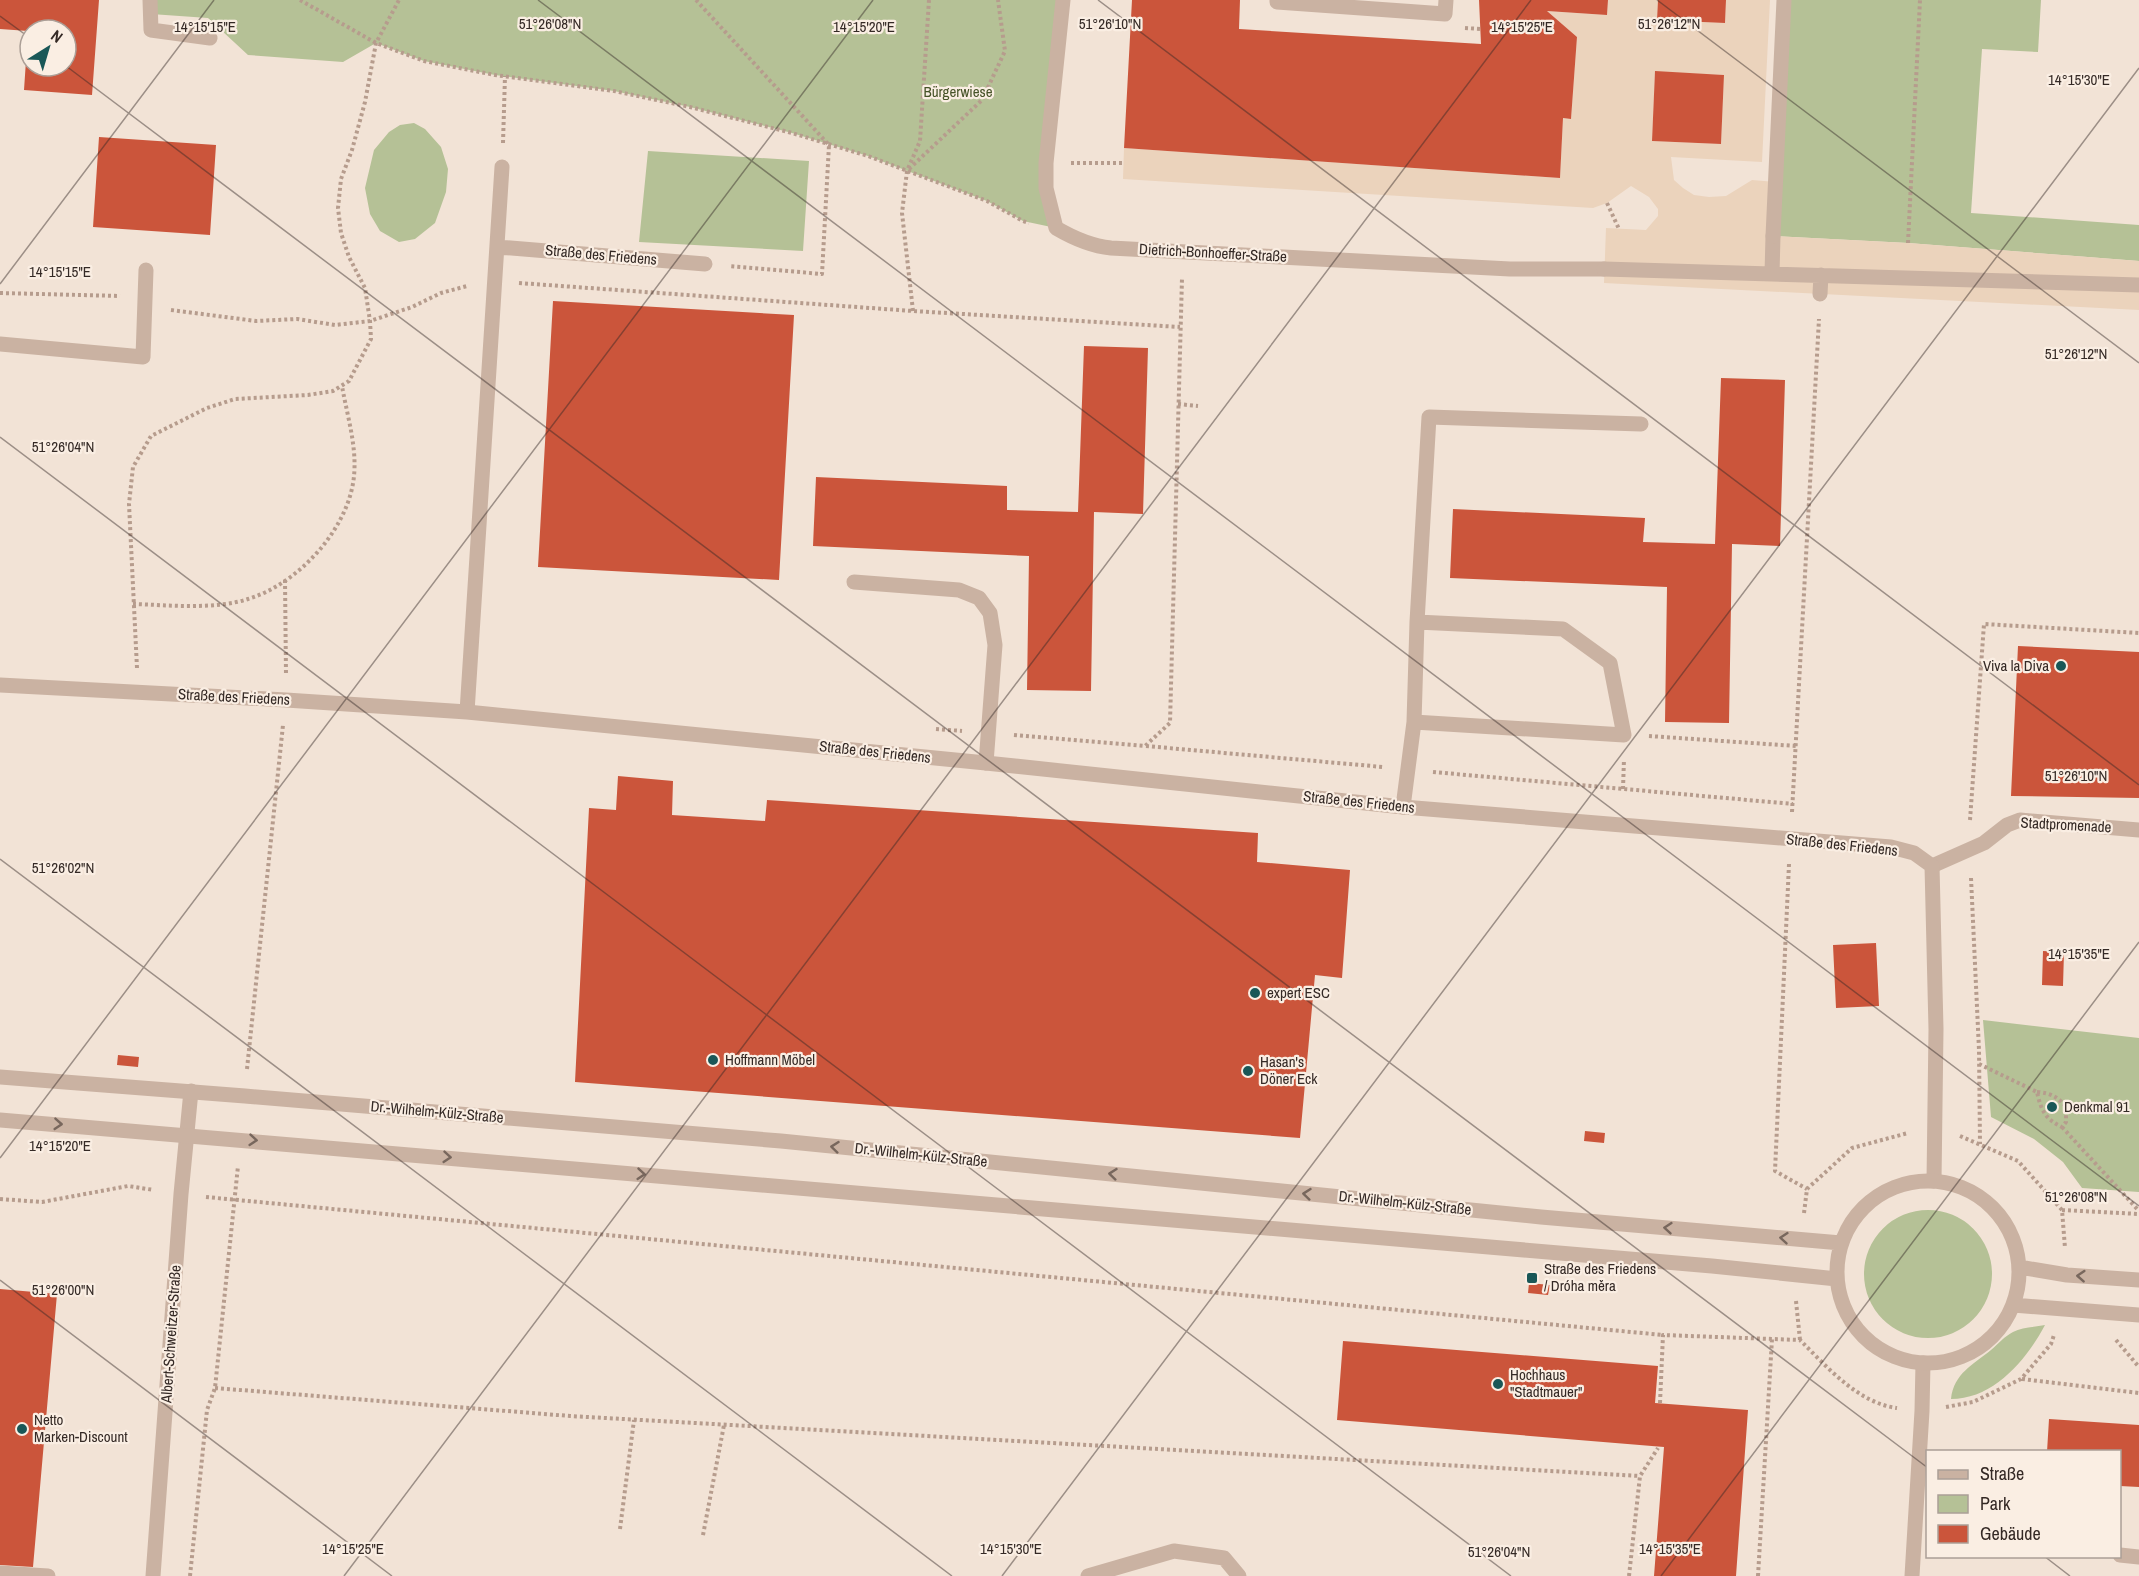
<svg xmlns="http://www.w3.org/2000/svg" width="2139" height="1576" font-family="'Archivo Narrow',sans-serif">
  <rect width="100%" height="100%" fill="#f2e3d6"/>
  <path fill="#b5c196" d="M 147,0 L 1063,0 L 1046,163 L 1056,228 L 1023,221 L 987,201 L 868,156 L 792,133 L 690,107 L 614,91 L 495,75 L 424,61 L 376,43 L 343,62 L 248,55 L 208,18 L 151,14 Z
    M 1784,0 L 2041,0 L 2038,52 L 1982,49 L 1971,213 L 2139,225 L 2139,261 L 1908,243 L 1773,236 Z
    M 414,123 L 425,129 L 441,147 L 448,169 L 446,192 L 435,223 L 415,239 L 399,242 L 380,231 L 370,214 L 365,188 L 374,150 L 389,132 L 400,125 Z
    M 648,151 L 809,161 L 803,251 L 639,242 Z
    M 1983,1020 L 2139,1038 L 2139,1192 L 2082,1188 L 2063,1162 L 2034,1139 L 1991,1117 Z
    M1864 1274a64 64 0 1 1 128 0a64 64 0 1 1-128 0Z
    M 2045,1325 C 2027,1359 1994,1399 1951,1399 C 1954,1373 1973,1365 1991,1350 C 1998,1344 2005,1336 2013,1332 C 2022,1327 2035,1327 2045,1325 Z"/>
  <path fill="#ebd3bc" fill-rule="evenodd" d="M 1608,0 L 1658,0 L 1657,20 L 1725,23 L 1726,0 L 1770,0 L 1762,162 L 1671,157 L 1674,180 L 1683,188 L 1694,195 L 1709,197 L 1726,196 L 1752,180 L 1776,182 L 1773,236 L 1908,243 L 2139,261 L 2139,310 L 1604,283 L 1606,228 L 1646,230 L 1658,216 L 1658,209 L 1649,197 L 1631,186 L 1607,203 L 1593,208 L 1123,179 L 1124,148 L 1560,178 L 1563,118 L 1571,119 L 1577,37 L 1547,11 L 1607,15 ZM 1655,72 L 1724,75 L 1721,144 L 1652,141 Z"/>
  <path fill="#cb553b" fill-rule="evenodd" d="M 0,0 L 99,0 L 92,95 L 24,90 L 28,31 L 0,29 ZM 30,30 L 66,30 L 66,66 L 30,66 Z
    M 1132,0 L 1240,0 L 1239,29 L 1481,44 L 1479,0 L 1608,0 L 1607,15 L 1547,11 L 1577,37 L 1571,119 L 1563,118 L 1560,178 L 1124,148 Z
    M 1658,0 L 1726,0 L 1725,23 L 1657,20 Z
    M 1655,71 L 1724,75 L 1721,144 L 1652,141 Z
    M 99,137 L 216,145 L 210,235 L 93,227 Z
    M 553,301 L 794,315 L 779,580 L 538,567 Z
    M 1084,346 L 1148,348 L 1143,514 L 1094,512 L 1091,691 L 1027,690 L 1029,556 L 813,546 L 816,477 L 1007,486 L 1007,510 L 1078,512 Z
    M 1721,378 L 1785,380 L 1780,546 L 1732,544 L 1729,723 L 1665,722 L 1667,587 L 1450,578 L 1453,509 L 1645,518 L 1643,542 L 1715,544 Z
    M 2018,646 L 2139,652 L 2139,798 L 2011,796 Z
    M 618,776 L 673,781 L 672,815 L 765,821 L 767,800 L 1258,833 L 1257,862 L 1350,870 L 1342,978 L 1315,975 L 1300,1138 L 575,1082 L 589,808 L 616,810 Z
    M 1876,943 L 1879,1006 L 1836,1008 L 1833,945 Z
    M 2043,951 L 2064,952 L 2063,986 L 2042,985 Z
    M 118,1055 L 139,1057 L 138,1067 L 117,1065 Z
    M 1585,1131 L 1605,1133 L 1604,1143 L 1584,1141 Z
    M 1529,1283 L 1550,1285 L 1548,1295 L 1528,1293 Z
    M 0,1289 L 57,1294 L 33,1567 L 0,1565 Z
    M 1343,1341 L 1658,1366 L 1655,1403 L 1748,1410 L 1736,1576 L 1654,1576 L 1664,1447 L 1337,1420 Z
    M 2049,1419 L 2139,1425 L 2139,1487 L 2120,1486 L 2120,1452 L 2047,1452 Z"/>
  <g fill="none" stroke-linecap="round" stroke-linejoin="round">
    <path stroke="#b69c8d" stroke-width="4" stroke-dasharray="3 3" stroke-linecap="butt" d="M 300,0 L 376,43 L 424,61 L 495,75 L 614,91 L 690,107 L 792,133 L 868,156 L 987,201 L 1023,221 L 1029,223
      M 696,0 L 829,145 L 822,274 L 729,266
      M 1465,28 L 1481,29
      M 503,143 L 505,76
      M 1071,163 L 1124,163
      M 909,169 L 982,100 L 1005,51 L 998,0
      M 1607,203 L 1619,229
      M 1908,243 L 1920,0
      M 519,283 L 913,311 L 1180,327
      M 0,293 L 120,296
      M 171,310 L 256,321 L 297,319 L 335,325 L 370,321 L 412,307 L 441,293 L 467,286
      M 913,311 L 902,213 L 907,171 L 920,141 L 929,0
      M 1178,404 L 1198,406
      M 285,580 L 286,675
      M 133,604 C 168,605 214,610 248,599 C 298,584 349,529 354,476 C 357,446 347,415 342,386
      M 137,668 L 129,504 L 133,467 L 151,436 L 207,408 L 235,399 L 308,395 L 333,391 L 349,381 L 371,339 L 370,321 L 365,288 L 349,257 L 341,233 L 338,208 L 341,179 L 352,150 L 365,102 L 376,43 L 399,0
      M 936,729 L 962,731
      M 1014,735 L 1145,746 L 1170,723 L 1182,278
      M 1649,736 L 1796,746
      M 1146,746 L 1383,767
      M 1433,772 L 1793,804
      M 1623,789 L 1624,759
      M 1792,812 L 1819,319
      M 1970,820 L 1984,624 L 2139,633
      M 1789,864 L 1775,1171 L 1807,1189
      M 1971,878 L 1979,1050 L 1980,1144
      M 1979,1064 L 2037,1092
      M 247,1069 L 283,725
      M 2037,1092 C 2051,1093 2058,1097 2066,1107 L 2066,1122 L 2062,1127 C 2045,1119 2041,1110 2037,1092 Z
      M 2062,1127 L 2139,1211
      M 1960,1136 L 2018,1161 L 2062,1210 L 2065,1248
      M 206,1197 L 1663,1335
      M 0,1199 L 42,1202 L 128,1186 L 154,1190
      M 2062,1210 L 2139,1214
      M 1804,1213 L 1807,1189 L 1852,1148 L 1908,1133
      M 1796,1301 L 1800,1340
      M 2116,1340 L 2139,1367
      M 2022,1379 L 2139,1393
      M 215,1388 L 570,1416 L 1640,1476
      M 1660,1403 L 1663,1335 L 1800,1340 C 1827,1367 1858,1403 1897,1408
      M 1946,1407 L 1973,1402 L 2021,1379 L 2051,1344 L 2054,1335
      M 620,1529 L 634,1420
      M 703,1535 L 724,1425
      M 190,1576 L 207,1410 L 215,1388 L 238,1166
      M 1629,1576 L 1640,1476 L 1658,1448
      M 1758,1576 L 1772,1339"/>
    <path stroke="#cab2a2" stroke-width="15" d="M 150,0 L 151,30 L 210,38
      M 1063,0 L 1046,163 L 1046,188 L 1056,228 C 1073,238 1091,246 1111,248 L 1510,269 L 1604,269
      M 0,344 L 143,357 L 146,270
      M 854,582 L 959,590 L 979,598 L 990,613 L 995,645 L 986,763
      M 1417,622 L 1429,417 L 1641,424
      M 1403,807 L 1414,722 L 1624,735 L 1610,663 L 1563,629 L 1417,622 L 1414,722
      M 1932,866 L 1984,843 L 2007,825 L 2020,820 L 2139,830
      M 0,1573 L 48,1576"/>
    <path stroke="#cab2a2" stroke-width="15" d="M 1604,269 L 2139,285
      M 1772,274 L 1773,236
      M 1820,294 L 1821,275"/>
    <path stroke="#cab2a2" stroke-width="15" d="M 1277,0 L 1277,2 L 1445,14 L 1446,0
      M 1773,236 L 1784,0
      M 498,247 L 705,264
      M 0,685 L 286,700 L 467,712 L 986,763 L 1403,807 L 1891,847 L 1914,853 L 1932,866 L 1936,1029 L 1934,1181
      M 467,712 L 502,167
      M 2120,1555 L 2139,1557
      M 153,1576 L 181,1194 L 191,1091
      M 1088,1576 L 1174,1551 L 1224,1558 L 1239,1576
      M 1912,1576 L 1922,1411 L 1923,1363"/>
    <path stroke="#cab2a2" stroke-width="15" d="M 0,1077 L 245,1096 L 781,1141 L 1541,1217 L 1841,1243
      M 0,1120 L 1712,1266 L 1837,1279
      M1837 1272a91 91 0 1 1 182 0a91 91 0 1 1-182 0Z
      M 2019,1267 L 2067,1275 L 2139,1280
      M 2013,1305 L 2139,1315"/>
  </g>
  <defs><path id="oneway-chevron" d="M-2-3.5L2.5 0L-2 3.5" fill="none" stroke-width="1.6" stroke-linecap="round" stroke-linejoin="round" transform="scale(1.5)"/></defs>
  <g stroke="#78675d">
    <use href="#oneway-chevron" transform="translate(58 1124) rotate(4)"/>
    <use href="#oneway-chevron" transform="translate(253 1140) rotate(5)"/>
    <use href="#oneway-chevron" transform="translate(835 1147) rotate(-174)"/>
    <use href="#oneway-chevron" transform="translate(447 1157) rotate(5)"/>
    <use href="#oneway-chevron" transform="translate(641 1174) rotate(5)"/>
    <use href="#oneway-chevron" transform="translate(1113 1174) rotate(-174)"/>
    <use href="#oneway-chevron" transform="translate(1307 1194) rotate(-174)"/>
    <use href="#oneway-chevron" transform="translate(1668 1228) rotate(-175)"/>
    <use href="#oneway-chevron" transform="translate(1784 1238) rotate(-175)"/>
    <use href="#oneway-chevron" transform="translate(2081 1276) rotate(-176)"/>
  </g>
  <path fill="none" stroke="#342925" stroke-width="1.5" stroke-opacity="0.45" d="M 538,0 L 2139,1206M 1098,0 L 2139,785M 1657,0 L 2139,363M 0,16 L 30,38M 66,66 L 1928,1468M 0,284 L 214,0M 0,437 L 1511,1576M 0,859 L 952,1576M 0,1158 L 873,0M 0,1280 L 392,1576M 2044,1556 L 2070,1576M 344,1576 L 1531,0M 1002,1576 L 2139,68M 1661,1576 L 2139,942"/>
  <g fill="#195757" stroke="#faeee3" stroke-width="2">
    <circle cx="2061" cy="666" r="6"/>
    <circle cx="1255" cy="993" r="6"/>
    <circle cx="713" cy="1060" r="6"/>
    <circle cx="1248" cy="1071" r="6"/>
    <circle cx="2052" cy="1107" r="6"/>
    <rect x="1526" y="1272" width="12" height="12" rx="3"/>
    <circle cx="1498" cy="1384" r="6"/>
    <circle cx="22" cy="1429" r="6"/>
  </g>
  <g text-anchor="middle" stroke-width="4.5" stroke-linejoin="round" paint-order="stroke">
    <g font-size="15" fill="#465328" stroke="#faeee3">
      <text x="958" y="97">Bürgerwiese</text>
    </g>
    <g font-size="15" fill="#342925" stroke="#faeee3">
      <text transform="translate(1213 253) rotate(3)" y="5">Dietrich-Bonhoeffer-Straße</text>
      <text transform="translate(601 255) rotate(5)" y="5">Straße des Friedens</text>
      <text transform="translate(234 697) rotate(3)" y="5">Straße des Friedens</text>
      <text transform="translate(875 752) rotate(6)" y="5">Straße des Friedens</text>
      <text transform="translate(1359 802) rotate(6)" y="5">Straße des Friedens</text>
      <text transform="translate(2066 825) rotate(3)" y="5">Stadtpromenade</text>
      <text transform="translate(1842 845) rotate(6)" y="5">Straße des Friedens</text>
      <text transform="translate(437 1112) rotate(5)" y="5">Dr.-Wilhelm-Külz-Straße</text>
      <text transform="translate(921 1155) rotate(6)" y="5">Dr.-Wilhelm-Külz-Straße</text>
      <text transform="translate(1405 1203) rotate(6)" y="5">Dr.-Wilhelm-Külz-Straße</text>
      <text transform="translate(171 1334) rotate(-86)" y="5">Albert-Schweitzer-Straße</text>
    </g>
    <g font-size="15" fill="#342925" stroke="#faeee3" text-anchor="start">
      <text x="2049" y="671" text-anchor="end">Viva la Diva</text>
      <text x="1267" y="998">expert ESC</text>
      <text x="725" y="1065">Hoffmann Möbel</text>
      <text x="1260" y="1067">Hasan's<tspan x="1260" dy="17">Döner Eck</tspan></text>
      <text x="2064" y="1112">Denkmal 91</text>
      <text x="1544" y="1274">Straße des Friedens<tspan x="1544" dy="17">/ Dróha měra</tspan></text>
      <text x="1510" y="1380">Hochhaus<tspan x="1510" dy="17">"Stadtmauer"</tspan></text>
      <text x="34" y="1425">Netto<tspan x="34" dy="17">Marken-Discount</tspan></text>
    </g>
  </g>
  <g font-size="15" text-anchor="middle" fill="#342925" stroke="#faeee3" stroke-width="4.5" stroke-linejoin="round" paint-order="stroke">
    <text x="550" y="29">51°26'08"N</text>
    <text x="1110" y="29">51°26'10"N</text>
    <text x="1669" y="29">51°26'12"N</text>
    <text x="205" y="32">14°15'15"E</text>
    <text x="864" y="32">14°15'20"E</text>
    <text x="1522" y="32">14°15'25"E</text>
    <text x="2079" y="85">14°15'30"E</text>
    <text x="60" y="277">14°15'15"E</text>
    <text x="2076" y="359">51°26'12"N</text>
    <text x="63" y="452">51°26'04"N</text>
    <text x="2076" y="781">51°26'10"N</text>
    <text x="63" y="873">51°26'02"N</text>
    <text x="2079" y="959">14°15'35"E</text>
    <text x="60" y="1151">14°15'20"E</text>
    <text x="2076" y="1202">51°26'08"N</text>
    <text x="63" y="1295">51°26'00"N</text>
    <text x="353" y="1554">14°15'25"E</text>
    <text x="1011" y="1554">14°15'30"E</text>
    <text x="1670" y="1554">14°15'35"E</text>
    <text x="1499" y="1557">51°26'04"N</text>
  </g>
  <rect x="1926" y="1450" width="195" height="108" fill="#faeee3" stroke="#ab9f97" stroke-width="1.5"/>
  <rect x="1938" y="1470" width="30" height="9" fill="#cab2a2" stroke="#ab9f97" stroke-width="1.5"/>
  <text x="1980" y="1480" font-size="18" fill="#342925">Straße</text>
  <rect x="1938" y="1495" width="30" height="18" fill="#b5c196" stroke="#ab9f97" stroke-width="1.5"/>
  <text x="1980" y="1510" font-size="18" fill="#342925">Park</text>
  <rect x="1938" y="1525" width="30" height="18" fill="#cb553b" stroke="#ab9f97" stroke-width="1.5"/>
  <text x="1980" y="1540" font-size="18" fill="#342925">Gebäude</text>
  <g transform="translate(48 48) rotate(37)"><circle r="28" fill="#faeee3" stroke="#ab9f97" stroke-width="1.5"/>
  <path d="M0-4.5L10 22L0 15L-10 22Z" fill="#195757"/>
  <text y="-9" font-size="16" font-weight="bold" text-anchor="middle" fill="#342925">N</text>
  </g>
</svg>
